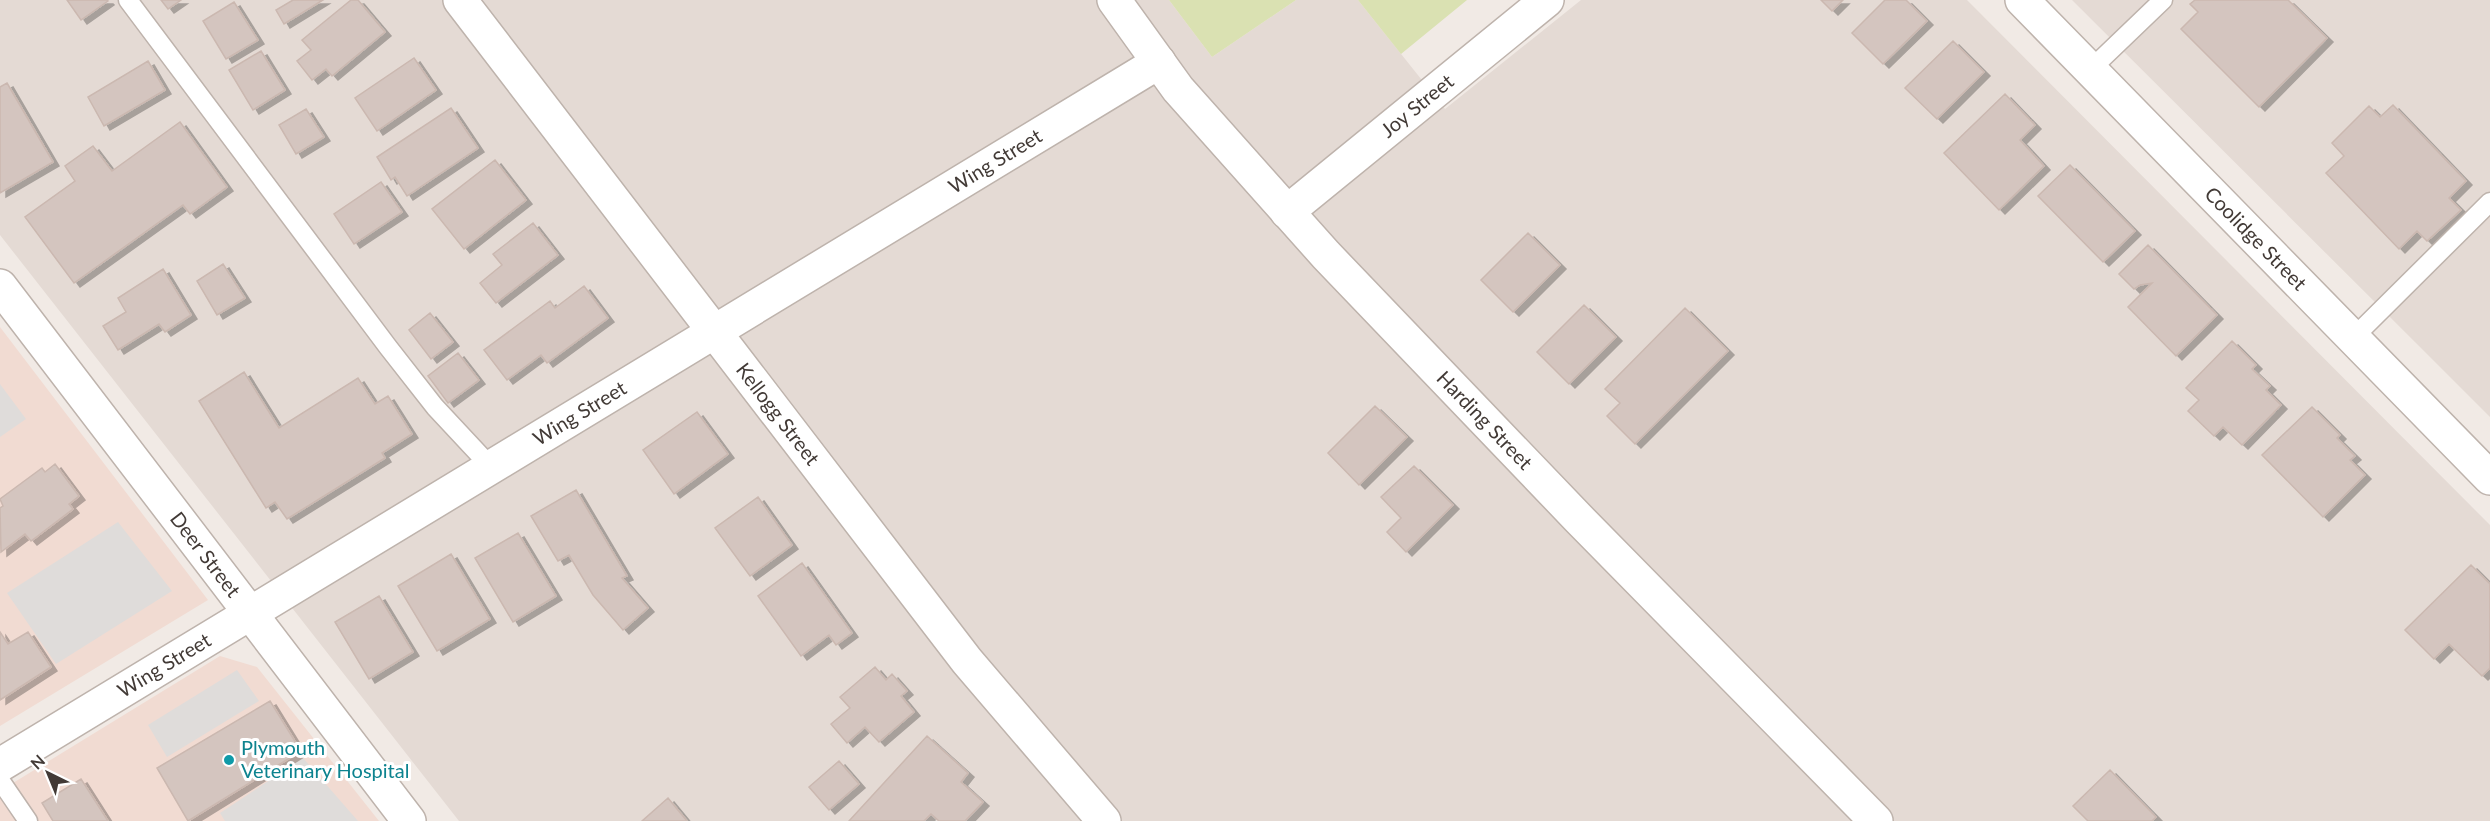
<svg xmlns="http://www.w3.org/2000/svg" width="2490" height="821" font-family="Lato,sans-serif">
  <defs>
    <filter id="shadow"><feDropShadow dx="6" dy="4" stdDeviation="0" flood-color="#0004"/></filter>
  </defs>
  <rect width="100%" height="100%" fill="#f1eae5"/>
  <path fill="#e4dad4" d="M 0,0 L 1169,0 L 1212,57 L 1296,0 L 1358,0 L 1445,109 L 1581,0 L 1967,0 L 2490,525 L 2490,821 L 459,821 L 0,235 Z
    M 2072,0 L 2490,0 L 2490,417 L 2415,342 Z"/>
  <path fill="#f1dbd2" d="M 0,327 L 208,600 L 0,726 Z
    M 220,656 L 257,667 L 379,821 L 0,821 L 0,791 Z"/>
  <path fill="#dae1b2" d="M 1169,0 L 1296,0 L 1212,57 Z
    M 1358,0 L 1467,0 L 1401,54 Z"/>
  <path fill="#dfdcda" d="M 0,384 L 26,419 L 0,437 Z
    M 118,522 L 172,591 L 56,664 L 7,593 Z
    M 237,670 L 259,701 L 167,757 L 148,725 Z
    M 303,758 L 358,821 L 225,821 L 220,813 Z"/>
  <path fill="#d4c5bf" stroke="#cbb8b0" stroke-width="1.5" filter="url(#shadow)" d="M 67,0 L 107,0 L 108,1 L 81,20 Z
    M 161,0 L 181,0 L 168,9 Z
    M 293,0 L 323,0 L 284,24 L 276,10 Z
    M 351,0 L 358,0 L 385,32 L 332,76 L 326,69 L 312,80 L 297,61 L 311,50 L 302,40 Z
    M 1821,0 L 1843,0 L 1832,11 Z
    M 1885,0 L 1906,0 L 1927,21 L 1883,64 L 1852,33 Z
    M 2195,0 L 2288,0 L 2327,38 L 2259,107 L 2181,29 L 2198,12 L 2190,4 Z
    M 234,2 L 258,40 L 226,59 L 203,21 Z
    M 1953,41 L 1984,72 L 1937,119 L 1905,88 Z
    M 261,51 L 285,90 L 253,110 L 229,70 Z
    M 414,58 L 436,90 L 377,131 L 355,98 Z
    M 148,61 L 165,90 L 104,126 L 88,97 Z
    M 7,83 L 53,162 L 0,193 L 0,87 Z
    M 2005,94 L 2035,125 L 2020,140 L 2044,166 L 1999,210 L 1944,153 Z
    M 2393,105 L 2466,181 L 2449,198 L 2461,210 L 2427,241 L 2417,231 L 2399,249 L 2326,173 L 2344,156 L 2332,143 L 2369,106 L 2380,117 Z
    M 451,108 L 478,148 L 407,196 L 395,177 L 391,180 L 377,157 Z
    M 306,109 L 324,137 L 296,154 L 279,125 Z
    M 180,122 L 227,187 L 190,214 L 183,205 L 74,283 L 25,217 L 75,181 L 65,166 L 93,146 L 112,171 Z
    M 495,160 L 526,200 L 464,249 L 432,209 Z
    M 2070,165 L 2135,231 L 2103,262 L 2038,196 Z
    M 381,182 L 402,212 L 354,244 L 334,214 Z
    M 533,223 L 558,255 L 496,303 L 480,283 L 502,265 L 493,254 Z
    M 1528,233 L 1560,265 L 1513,312 L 1481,280 Z
    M 2148,245 L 2217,315 L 2176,356 L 2128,307 L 2152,283 L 2140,285 L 2134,289 L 2119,274 Z
    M 223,264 L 245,298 L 217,315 L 197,281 Z
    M 163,269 L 191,315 L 165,332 L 159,324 L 118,350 L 103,326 L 126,312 L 118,298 Z
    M 584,286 L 608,318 L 547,363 L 541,355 L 507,380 L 484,350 L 550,301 L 555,308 Z
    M 1584,305 L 1616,337 L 1569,384 L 1537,352 Z
    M 1685,308 L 1728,351 L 1635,444 L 1607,416 L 1620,403 L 1605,389 Z
    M 430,313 L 453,342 L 431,359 L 409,330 Z
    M 2232,341 L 2256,365 L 2252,369 L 2270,386 L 2266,390 L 2281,405 L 2242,445 L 2223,427 L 2214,436 L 2188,411 L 2199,400 L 2186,388 Z
    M 458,353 L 479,380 L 448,403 L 428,376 Z
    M 244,372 L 279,428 L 358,378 L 375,404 L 388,396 L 412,434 L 382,453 L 385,458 L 287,519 L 275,502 L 266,508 L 199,401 Z
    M 1375,406 L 1407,437 L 1359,485 L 1328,453 Z
    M 2312,407 L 2340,435 L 2337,438 L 2355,456 L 2350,460 L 2365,475 L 2323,517 L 2262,455 Z
    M 697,412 L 728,454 L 674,494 L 643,450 Z
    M 55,464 L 79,496 L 69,504 L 73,509 L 31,541 L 25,534 L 1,552 L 0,508 L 3,506 L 0,499 L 42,468 L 45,472 Z
    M 1414,466 L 1453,505 L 1406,552 L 1387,532 L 1401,518 L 1381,497 Z
    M 576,490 L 627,576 L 622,578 L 648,608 L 623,630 L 593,595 L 569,555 L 558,561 L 531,516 Z
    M 758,497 L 792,545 L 750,576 L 715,528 Z
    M 518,533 L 556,596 L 513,622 L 475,558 Z
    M 451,554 L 490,619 L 437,651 L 398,586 Z
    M 802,563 L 852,633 L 836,645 L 829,635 L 801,656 L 758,596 Z
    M 2471,565 L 2490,584 L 2490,668 L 2482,676 L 2449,644 L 2434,659 L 2405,630 Z
    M 379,596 L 413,652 L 369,679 L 335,622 Z
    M 0,632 L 8,644 L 28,632 L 51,667 L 0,700 Z
    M 875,667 L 886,680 L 892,674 L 907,691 L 901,696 L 914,712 L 879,742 L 865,727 L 847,743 L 831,724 L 850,708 L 840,697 Z
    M 270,701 L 301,751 L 188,821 L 157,768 Z
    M 927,736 L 968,773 L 961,782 L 983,802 L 965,821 L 939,821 L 931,814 L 924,821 L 849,821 Z
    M 839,761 L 859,784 L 829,810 L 809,787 Z
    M 2110,770 L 2156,817 L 2152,821 L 2088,821 L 2073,806 Z
    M 81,779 L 108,821 L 53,821 L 42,803 Z
    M 668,798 L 687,821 L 642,821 Z"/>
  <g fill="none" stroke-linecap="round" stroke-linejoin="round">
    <g stroke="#beb3ac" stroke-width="21">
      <path id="service" d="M 128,0 L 388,347 L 435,407 L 491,467
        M 2090,70 L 2163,0
        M 2352,339 L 2490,202
        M 0,780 L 28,821"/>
    </g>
    <g stroke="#beb3ac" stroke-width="36">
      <g id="minor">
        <path id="s1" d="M 460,0 L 967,661 L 1104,821"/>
        <path id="s2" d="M 1114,0 L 1178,89 L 1326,255 L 1578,518 L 1876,821"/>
        <path id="s3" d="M 2022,0 L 2490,478"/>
        <path id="s4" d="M 1287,212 L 1547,0"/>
        <path id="s5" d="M 0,286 L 409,821"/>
        <path id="s6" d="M 0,765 L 1159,62"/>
      </g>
    </g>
    <use href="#service" stroke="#fff" stroke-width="18"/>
    <use href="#minor" stroke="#fff" stroke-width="33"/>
  </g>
  <circle fill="#0f9aa8" stroke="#fff" stroke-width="2" cx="229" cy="760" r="6"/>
  <g text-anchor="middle" stroke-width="6" stroke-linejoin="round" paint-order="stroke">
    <g font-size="20" fill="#423a36" stroke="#fff">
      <text dy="7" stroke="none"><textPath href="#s4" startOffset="168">Joy Street</textPath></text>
      <text dy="7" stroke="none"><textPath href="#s6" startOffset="1164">Wing Street</textPath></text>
      <text dy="7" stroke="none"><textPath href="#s3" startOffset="334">Coolidge Street</textPath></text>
      <text dy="7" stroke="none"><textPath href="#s6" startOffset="678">Wing Street</textPath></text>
      <text dy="7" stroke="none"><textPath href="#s1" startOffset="522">Kellogg Street</textPath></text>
      <text dy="7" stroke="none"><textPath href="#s2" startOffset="561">Harding Street</textPath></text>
      <text dy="7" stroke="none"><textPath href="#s5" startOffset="338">Deer Street</textPath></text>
      <text dy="7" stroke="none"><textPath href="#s6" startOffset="192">Wing Street</textPath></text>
    </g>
    <g font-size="20" fill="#0d838f" stroke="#fff" text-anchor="start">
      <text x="241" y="755">Plymouth<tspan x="241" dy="23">Veterinary Hospital</tspan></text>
    </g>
  </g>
  <g transform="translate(48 773) rotate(317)" stroke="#ffffff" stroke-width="4.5" paint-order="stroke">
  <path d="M0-4.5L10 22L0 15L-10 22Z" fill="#423a36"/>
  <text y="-9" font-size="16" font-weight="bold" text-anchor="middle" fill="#423a36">N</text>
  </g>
</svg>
